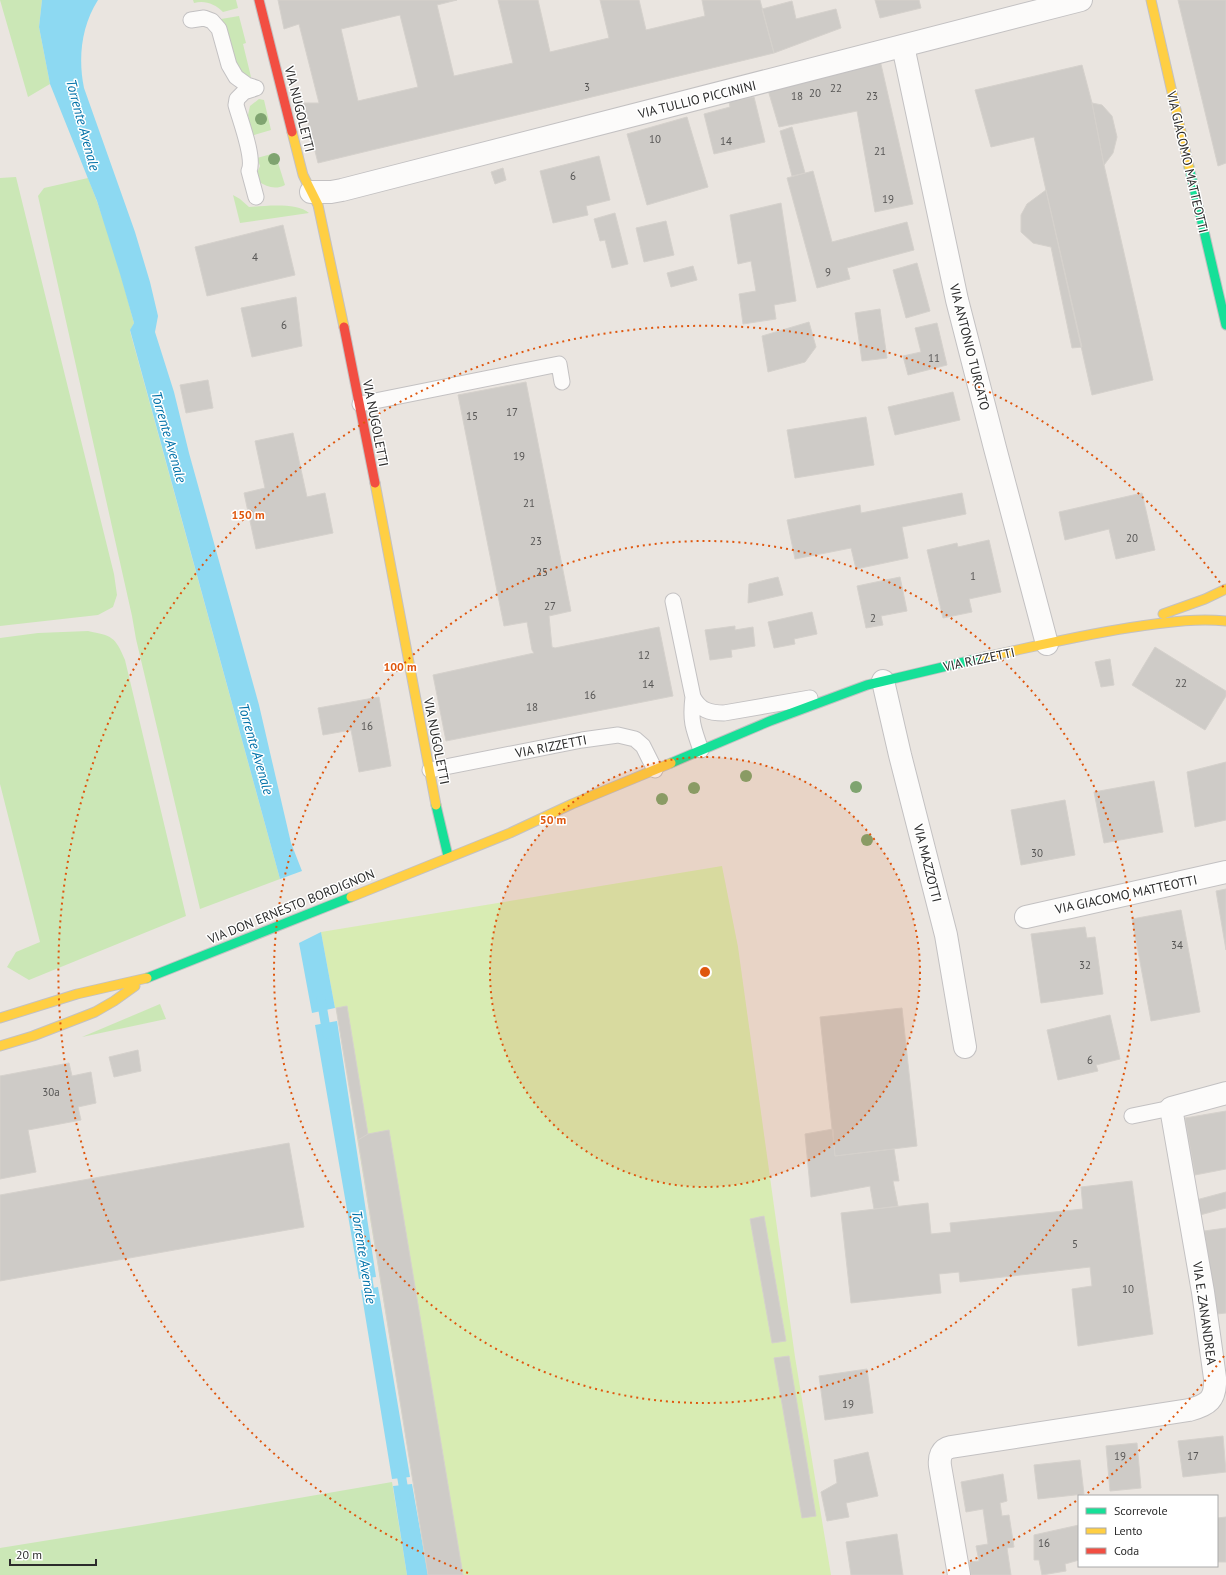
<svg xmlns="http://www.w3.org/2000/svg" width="1226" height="1575" font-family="'PT Sans',sans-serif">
  <rect width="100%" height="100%" fill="#eae5e0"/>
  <path fill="#cbe7b6" d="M 0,0 L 42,0 L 39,27 L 50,84 L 28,97 Z
    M 193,0 L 236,0 L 238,8 L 223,12 C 215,4 205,0 194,3 Z
    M 239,16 L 246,43 L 243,44 L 251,77 L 246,76 L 237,70 L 227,31 L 221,19 Z
    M 259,99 L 264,100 L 271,130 L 251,136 L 248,115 L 250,106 Z
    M 275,153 L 285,185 C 275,190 267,187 258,181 L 257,173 L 260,166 L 257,158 Z
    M 16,177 L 114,574 L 117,595 L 113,607 L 98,615 L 0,626 L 0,178 Z
    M 88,178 C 107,225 121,274 134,323 L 130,331 L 280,879 L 200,909 L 136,639 L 132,616 L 38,196 L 44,188 Z
    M 233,195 L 240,199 L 249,207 C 264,206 297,202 309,213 L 240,223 Z
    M 88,631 C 112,636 115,636 125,660 L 186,916 L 29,980 L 7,967 L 16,952 L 40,942 L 0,784 L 0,638 L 38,633 Z
    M 160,1004 L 166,1019 L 82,1037 Z
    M 392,1482 L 407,1575 L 0,1575 L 0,1548 L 142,1525 Z"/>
  <path fill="#d8ecb3" d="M 722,866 L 738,947 L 795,1357 L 831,1575 L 428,1575 L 336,1008 L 335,1008 L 321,932 Z"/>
  <path fill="#8dd9f2" d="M 42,0 L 98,0 C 81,27 78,58 84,88 L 135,232 L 150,282 L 158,316 L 155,332 L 174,392 L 189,453 L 259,705 L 291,843 L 302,871 L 280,879 L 130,330 L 134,323 L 120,274 L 97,201 L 50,84 L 39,27 Z
    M 321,932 L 335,1008 L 312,1013 L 299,943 Z
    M 337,1021 L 376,1277 L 359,1279 L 315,1025 Z
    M 378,1287 L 410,1477 L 392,1479 L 361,1290 Z
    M 412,1484 L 428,1575 L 407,1575 L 393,1486 Z"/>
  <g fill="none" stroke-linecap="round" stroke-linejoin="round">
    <path stroke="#8dd9f2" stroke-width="9" d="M 321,999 L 327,1034
      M 366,1265 L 371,1300
      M 400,1467 L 405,1497"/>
  </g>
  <path fill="#cecbc7" stroke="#d5d1cc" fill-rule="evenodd" d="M 278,0 L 457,0 L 437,5 L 454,76 L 513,63 L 498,0 L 538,0 L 550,52 L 609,38 L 600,0 L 639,0 L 646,30 L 705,16 L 702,0 L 760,0 L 774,53 L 318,163 L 303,103 L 319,103 L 299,24 L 284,29 ZM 400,15 L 418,87 L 358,101 L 341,29 Z
    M 875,0 L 919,0 L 921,8 L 880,18 Z
    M 1178,0 L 1226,0 L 1226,163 L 1218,166 Z
    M 792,1 L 796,19 L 836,9 L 841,28 L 774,53 L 762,9 Z
    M 880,60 L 913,204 L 875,212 L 857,111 L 779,127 L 768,90 Z
    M 1082,65 L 1092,103 L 1104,165 L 1153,380 L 1092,395 L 1034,137 L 991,147 L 975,90 Z
    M 754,97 L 765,142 L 714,154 L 704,114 L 730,107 L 729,102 Z
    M 1092,103 L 1102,105 L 1112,116 L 1117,137 L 1113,153 L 1104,165 Z
    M 687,117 L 708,187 L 647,205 L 627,134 Z
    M 792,127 L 805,173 L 792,176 L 780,131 Z
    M 599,156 L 610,200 L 586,206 L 588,215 L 553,223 L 540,171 Z
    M 503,168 L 506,180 L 495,184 L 491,172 Z
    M 813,171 L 832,242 L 907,222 L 914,250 L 847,268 L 850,279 L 817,288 L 787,178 Z
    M 1046,190 L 1082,347 L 1072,348 L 1051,247 L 1033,243 L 1021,232 L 1021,215 L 1027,204 Z
    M 781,203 L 796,301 L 774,305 L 776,319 L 743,324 L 739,294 L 756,291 L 751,261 L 738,264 L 730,215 Z
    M 615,213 L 628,264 L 612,268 L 605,240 L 600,241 L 594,219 Z
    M 666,221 L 674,255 L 644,262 L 636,228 Z
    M 283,225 L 295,275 L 207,296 L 195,247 Z
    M 917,263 L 930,311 L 906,318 L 893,270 Z
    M 693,266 L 697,280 L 671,287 L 667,273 Z
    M 296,297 L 302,346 L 252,357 L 241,308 Z
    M 880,309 L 887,358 L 862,361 L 855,313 Z
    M 809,322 L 816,347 L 805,362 L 768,372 L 762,336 Z
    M 937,323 L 947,365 L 908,375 L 903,356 L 921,352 L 915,328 Z
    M 208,380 L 213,408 L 186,413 L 180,385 Z
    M 526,382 L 571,611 L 549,616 L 552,647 L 555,648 L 659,627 L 673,696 L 446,741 L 433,675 L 534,653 L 532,650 L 527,622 L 504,626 L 458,395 Z
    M 953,392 L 960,420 L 895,435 L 888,407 Z
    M 866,417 L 874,465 L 795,478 L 787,430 Z
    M 293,433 L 307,497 L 325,493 L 333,533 L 256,549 L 244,493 L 265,488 L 255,441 Z
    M 962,493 L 966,514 L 902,527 L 908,558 L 856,569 L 851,548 L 795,559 L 787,520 L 860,505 L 861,513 Z
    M 1142,493 L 1155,550 L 1116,559 L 1109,529 L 1065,540 L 1059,512 Z
    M 989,540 L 1001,592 L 969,599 L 972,612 L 943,618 L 927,550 L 957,543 L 958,547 Z
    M 778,577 L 783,595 L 748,603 L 749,584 Z
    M 900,577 L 907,611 L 881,616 L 883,625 L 866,628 L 857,586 Z
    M 812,612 L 817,634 L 794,639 L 795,644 L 774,648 L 768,622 Z
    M 735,626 L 735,630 L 753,627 L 755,646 L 731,650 L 732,657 L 710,660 L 705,630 Z
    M 1155,647 L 1226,691 L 1226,696 L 1205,730 L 1132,685 Z
    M 1110,659 L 1114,685 L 1101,687 L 1095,662 Z
    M 379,697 L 391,766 L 359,772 L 351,730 L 323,735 L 318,708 Z
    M 1226,762 L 1226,820 L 1195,827 L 1187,772 Z
    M 1154,781 L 1163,832 L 1104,843 L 1094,792 Z
    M 1065,800 L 1075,855 L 1021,865 L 1011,810 Z
    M 1226,889 L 1226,950 L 1216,891 Z
    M 1181,910 L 1200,1012 L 1151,1021 L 1132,919 Z
    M 1085,927 L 1087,938 L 1095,937 L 1103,994 L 1041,1003 L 1031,934 Z
    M 347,1006 L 368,1134 L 358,1140 L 336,1008 Z
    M 902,1008 L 917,1146 L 835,1156 L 820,1017 Z
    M 1110,1015 L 1120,1059 L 1096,1065 L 1098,1071 L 1058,1080 L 1047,1030 Z
    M 138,1050 L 141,1071 L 114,1077 L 109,1057 Z
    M 69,1063 L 72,1076 L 91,1072 L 96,1103 L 78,1107 L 81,1120 L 28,1130 L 36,1172 L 0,1179 L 0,1076 Z
    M 1226,1111 L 1226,1169 L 1195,1175 L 1185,1118 Z
    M 833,1129 L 835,1156 L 894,1149 L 899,1181 L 893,1181 L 898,1206 L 874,1209 L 870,1186 L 811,1197 L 805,1134 Z
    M 389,1130 L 463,1575 L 428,1575 L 358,1140 L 368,1134 Z
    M 289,1143 L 304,1227 L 0,1281 L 0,1195 Z
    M 1132,1181 L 1153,1334 L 1078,1346 L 1072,1289 L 1092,1286 L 1090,1267 L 960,1282 L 959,1272 L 939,1274 L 941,1293 L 851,1303 L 841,1213 L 928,1203 L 931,1234 L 951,1232 L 950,1223 L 1083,1209 L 1081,1187 Z
    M 1226,1192 L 1226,1208 L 1200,1215 L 1196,1200 Z
    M 764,1216 L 786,1341 L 772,1343 L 750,1219 Z
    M 1226,1228 L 1226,1313 L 1217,1314 L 1204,1231 Z
    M 789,1356 L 816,1516 L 802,1518 L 774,1358 Z
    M 867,1369 L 873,1413 L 825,1420 L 819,1376 Z
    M 1223,1436 L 1226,1472 L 1183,1477 L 1178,1441 Z
    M 1137,1443 L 1141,1488 L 1110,1491 L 1106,1446 Z
    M 868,1452 L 878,1496 L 846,1503 L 849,1517 L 827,1521 L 821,1492 L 837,1483 L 834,1460 Z
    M 1080,1460 L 1084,1494 L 1038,1499 L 1034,1465 Z
    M 1003,1474 L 1007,1501 L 1000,1503 L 1002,1516 L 1009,1515 L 1014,1547 L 1007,1548 L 1011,1575 L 971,1575 L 969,1562 L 979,1561 L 976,1546 L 988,1544 L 983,1509 L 966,1512 L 961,1482 Z
    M 1226,1517 L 1226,1562 L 1217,1562 L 1217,1518 Z
    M 1079,1525 L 1079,1560 L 1065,1564 L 1066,1571 L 1042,1575 L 1039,1560 L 1034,1560 L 1034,1535 Z
    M 897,1534 L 903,1575 L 851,1575 L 846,1542 Z"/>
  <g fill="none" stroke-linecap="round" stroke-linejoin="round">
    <g stroke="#c3c1c2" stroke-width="17">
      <path id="lane" d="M 191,20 L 204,18 L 212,21 L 219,29 L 229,65 L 236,77 L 247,85 L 256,88
        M 256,197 L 249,171 C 255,158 240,120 236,105 L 237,99 L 244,92 L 256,88
        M 360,404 L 559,364 L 562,382
        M 673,601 L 693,697 C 690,720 693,728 701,750
        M 693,697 C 700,710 709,713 724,713 L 810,698
        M 430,770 L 582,740 L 618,735 L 635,739 L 643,746 L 655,770
        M 1132,1116 L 1171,1108"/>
    </g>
    <g stroke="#c3c1c2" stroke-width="24">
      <path id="street" d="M 903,46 L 957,300 L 995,448 L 1047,644
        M 311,192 L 331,192 L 342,190 L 1081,0
        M 883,681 L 900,755 L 946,935 L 965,1047
        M 1026,917 L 1226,872
        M 959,1575 L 940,1466 C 939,1457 941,1449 951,1447 L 1189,1410 C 1208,1405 1216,1400 1215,1378 L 1203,1292 L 1171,1108 L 1226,1093"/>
    </g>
    <g stroke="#c3c1c2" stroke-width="11">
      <path id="fast" d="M 1189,167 L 1226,325
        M 671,763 L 770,721 L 867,685 L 985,657
        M 436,805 L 448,856
        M 147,978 L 351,897"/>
    </g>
    <g stroke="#c3c1c2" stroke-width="11">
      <path id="slow" d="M 1151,0 L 1189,167
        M 292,132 L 303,175 L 318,205 L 344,327
        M 375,483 L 436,805
        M 1163,614 L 1205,599 L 1226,589
        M 985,657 C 1037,646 1089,633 1141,626 C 1170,622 1197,618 1226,621
        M 351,897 L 510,833 L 572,804 L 671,763
        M 0,1018 L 77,994 L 147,978
        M 0,1046 L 33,1036 L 95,1012 L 114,1001 L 135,986"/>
    </g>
    <g stroke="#c3c1c2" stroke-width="11">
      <path id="jam" d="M 259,0 L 292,132
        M 344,327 L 375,483"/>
    </g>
    <use href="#lane" stroke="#fcfbfa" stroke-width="15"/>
    <use href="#street" stroke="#fcfbfa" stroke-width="22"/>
    <use href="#fast" stroke="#16e098" stroke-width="9"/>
    <use href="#slow" stroke="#ffcf43" stroke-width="9"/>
    <use href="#jam" stroke="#f24e42" stroke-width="9"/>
  </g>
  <g fill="#7fa470">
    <circle cx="261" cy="119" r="6"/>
    <circle cx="274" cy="159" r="6"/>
    <circle cx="746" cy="776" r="6"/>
    <circle cx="856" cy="787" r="6"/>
    <circle cx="694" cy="788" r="6"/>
    <circle cx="662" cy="799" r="6"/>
    <circle cx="867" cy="840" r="6"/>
  </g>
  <circle cx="705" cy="972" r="215" fill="#df570e" fill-opacity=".12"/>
  <g fill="none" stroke="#df570e" stroke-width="2" stroke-dasharray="2 4">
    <circle cx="705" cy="972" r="215"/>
    <circle cx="705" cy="972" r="431"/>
    <path d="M1224 1356A646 646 0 0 1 1085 1495M1076 1501A646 646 0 0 1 942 1573M468 1573A646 646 0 1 1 1224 588"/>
  </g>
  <g text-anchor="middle" stroke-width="3" stroke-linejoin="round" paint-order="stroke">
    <g font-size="11" fill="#565554">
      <text x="587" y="91">3</text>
      <text x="836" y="92">22</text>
      <text x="815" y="97">20</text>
      <text x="797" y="100">18</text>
      <text x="872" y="100">23</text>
      <text x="655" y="143">10</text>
      <text x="726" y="145">14</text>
      <text x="880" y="155">21</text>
      <text x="573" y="180">6</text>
      <text x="888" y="203">19</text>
      <text x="255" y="261">4</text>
      <text x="828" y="276">9</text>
      <text x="284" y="329">6</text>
      <text x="934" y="362">11</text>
      <text x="512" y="416">17</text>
      <text x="472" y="420">15</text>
      <text x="519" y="460">19</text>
      <text x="529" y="507">21</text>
      <text x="1132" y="542">20</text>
      <text x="536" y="545">23</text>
      <text x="542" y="576">25</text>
      <text x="973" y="580">1</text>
      <text x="550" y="610">27</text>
      <text x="873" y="622">2</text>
      <text x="644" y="659">12</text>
      <text x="1181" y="687">22</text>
      <text x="648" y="688">14</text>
      <text x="590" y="699">16</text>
      <text x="532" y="711">18</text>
      <text x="367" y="730">16</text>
      <text x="1037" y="857">30</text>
      <text x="1177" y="949">34</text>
      <text x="1085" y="969">32</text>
      <text x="1090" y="1064">6</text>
      <text x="51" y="1096">30a</text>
      <text x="1075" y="1248">5</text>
      <text x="1128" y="1293">10</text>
      <text x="848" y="1408">19</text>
      <text x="1120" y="1460">19</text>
      <text x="1193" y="1460">17</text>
      <text x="1044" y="1547">16</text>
    </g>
    <g font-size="13" fill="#2b2b2b" stroke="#fff">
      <text transform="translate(697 99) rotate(-14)" y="5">VIA TULLIO PICCININI</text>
      <text transform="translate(300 109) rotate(76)" y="5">VIA NUGOLETTI</text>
      <text transform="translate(1188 162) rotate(77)" y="5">VIA GIACOMO MATTEOTTI</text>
      <text transform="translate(970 347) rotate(76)" y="5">VIA ANTONIO TURCATO</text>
      <text transform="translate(376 423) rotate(79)" y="5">VIA NUGOLETTI</text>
      <text transform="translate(979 659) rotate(-12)" y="5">VIA RIZZETTI</text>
      <text transform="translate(437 741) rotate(79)" y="5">VIA NUGOLETTI</text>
      <text transform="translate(551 746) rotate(-11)" y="5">VIA RIZZETTI</text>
      <text transform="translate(928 863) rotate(76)" y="5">VIA MAZZOTTI</text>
      <text transform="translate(1126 894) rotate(-12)" y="5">VIA GIACOMO MATTEOTTI</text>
      <text transform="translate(291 906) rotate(-22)" y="5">VIA DON ERNESTO BORDIGNON</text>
      <text transform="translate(1205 1313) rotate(82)" y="5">VIA E. ZANANDREA</text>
    </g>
    <g font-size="14" font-style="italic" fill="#0171a8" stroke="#fff">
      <text transform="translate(83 125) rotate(75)" y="5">Torrente Avenale</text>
      <text transform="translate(169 437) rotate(74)" y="5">Torrente Avenale</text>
      <text transform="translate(256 749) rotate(74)" y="5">Torrente Avenale</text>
      <text transform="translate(364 1257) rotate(81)" y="5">Torrente Avenale</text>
    </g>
  </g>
  <circle cx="705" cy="972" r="6" fill="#df570e" stroke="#fff" stroke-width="2"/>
  <g font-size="12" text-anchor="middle" font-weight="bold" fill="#df570e" stroke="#fff" stroke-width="3" stroke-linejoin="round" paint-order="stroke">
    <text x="248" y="519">150 m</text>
    <text x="400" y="671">100 m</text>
    <text x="553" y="824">50 m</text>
  </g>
  <rect x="1078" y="1495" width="140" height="72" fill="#ffffff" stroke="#aaaaaa"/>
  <rect x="1086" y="1508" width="20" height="6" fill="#16e098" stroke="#aaaaaa"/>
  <text x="1114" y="1515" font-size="12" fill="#2b2b2b">Scorrevole</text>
  <rect x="1086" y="1528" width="20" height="6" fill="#ffcf43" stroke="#aaaaaa"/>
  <text x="1114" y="1535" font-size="12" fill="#2b2b2b">Lento</text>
  <rect x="1086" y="1548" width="20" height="6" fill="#f24e42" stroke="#aaaaaa"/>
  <text x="1114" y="1555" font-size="12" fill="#2b2b2b">Coda</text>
  <path d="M10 1559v6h86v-6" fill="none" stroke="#2b2b2b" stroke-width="2"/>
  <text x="16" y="1559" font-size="12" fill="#2b2b2b" stroke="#ffffff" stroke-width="3" paint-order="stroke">20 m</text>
</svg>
